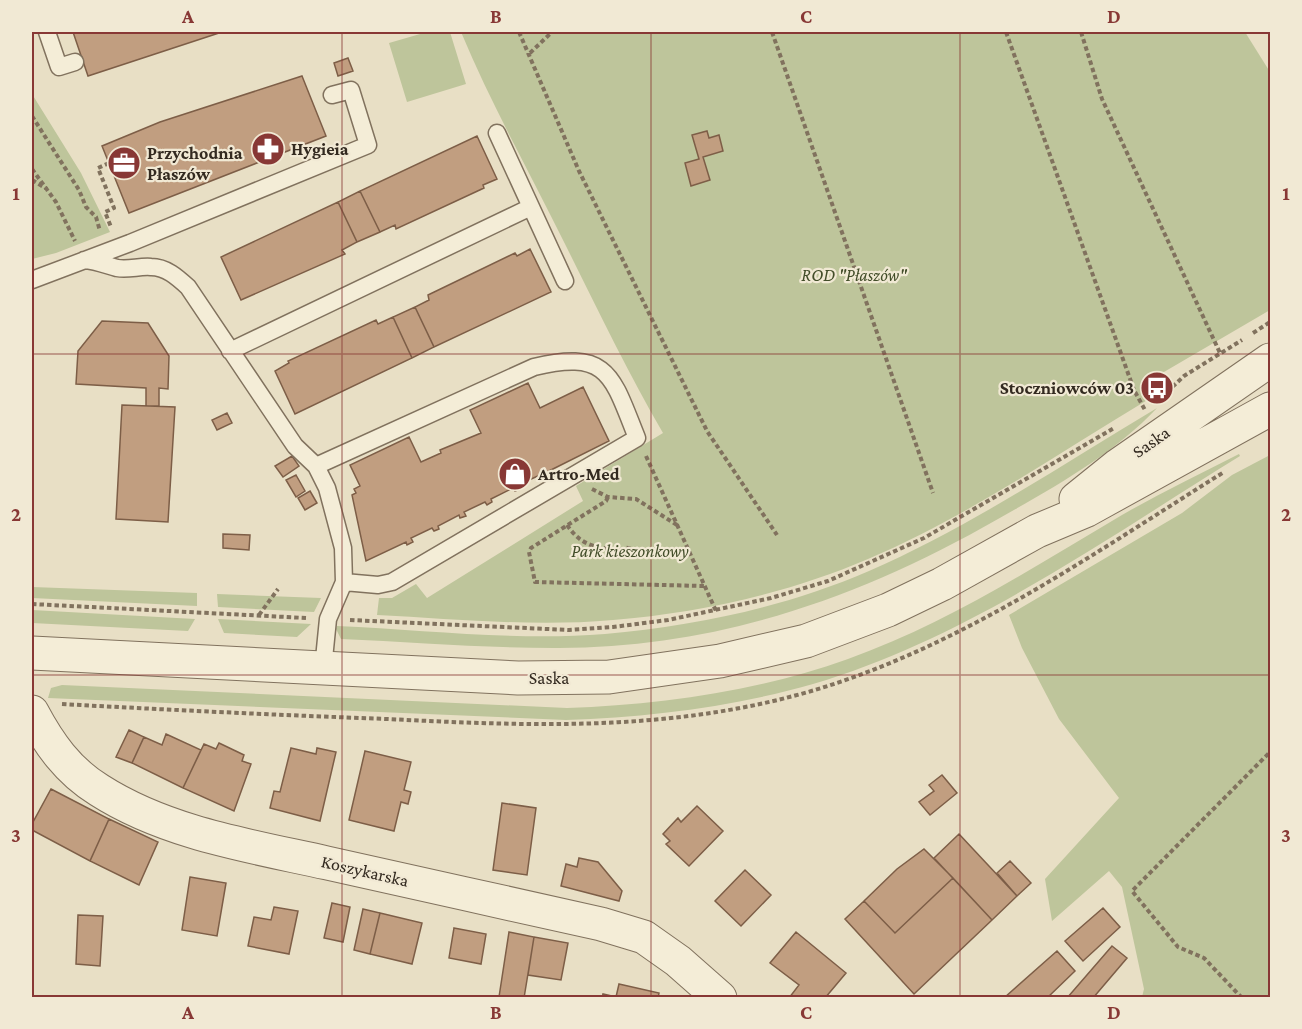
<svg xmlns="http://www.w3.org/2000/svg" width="1302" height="1029" font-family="'Crimson Pro',serif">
  <rect width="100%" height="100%" fill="#e8dfc5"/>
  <path fill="#bec59b" d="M 427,32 L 450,32 L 466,84 L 407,102 L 389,43 Z
    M 461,32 L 1245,32 L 1270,72 L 1270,310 L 1140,386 L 1149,399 C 1057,454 967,517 868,559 C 789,593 699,613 613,620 C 535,627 455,619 377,615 L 379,598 L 392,598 L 416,584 L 427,598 L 583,501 L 576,486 L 663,433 C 627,371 597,308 565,244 C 530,173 491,104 461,32 Z
    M 32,94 L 81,173 L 110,232 L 56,253 L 32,259 Z
    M 1157,408 C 1114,454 1053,488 998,519 C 860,598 715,649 554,648 C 484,648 412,642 341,639 L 336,629 L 337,626 C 425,630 517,641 605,634 C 695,626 786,607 869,571 C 970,527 1063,464 1157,408 Z
    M 1239,454 L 1240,456 C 1104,540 968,638 813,684 C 733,707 648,717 566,720 L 48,698 L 51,688 L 62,685 L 567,708 C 661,705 759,691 848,659 C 946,624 1034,567 1122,515 C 1160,493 1200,474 1239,454 Z
    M 1270,455 L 1270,997 L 1142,997 L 1144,989 L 1122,887 L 1109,871 L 1052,921 L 1045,879 L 1119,798 L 1059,719 L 1022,648 L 1009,615 L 1182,513 L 1232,475 Z
    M 32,587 L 197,593 L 197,606 L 32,598 Z
    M 217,594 L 321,598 L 314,612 L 218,607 Z
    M 32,610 L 195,619 L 188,631 L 32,623 Z
    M 218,619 L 311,624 L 297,637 L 224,633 Z"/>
  <path fill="#c19e80" stroke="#7d5e47" stroke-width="1.5" d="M 73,32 L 222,32 L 88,76 Z
    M 348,58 L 353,71 L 338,76 L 334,63 Z
    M 302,76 L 326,136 L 129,213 L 102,146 L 160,122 Z
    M 707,131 L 709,138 L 719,135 L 723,151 L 703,157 L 710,180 L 691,186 L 685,163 L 699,159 L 692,135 Z
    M 477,136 L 497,179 L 483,185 L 484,188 L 396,229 L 395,225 L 380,232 L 360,191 Z
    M 360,191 L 380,232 L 357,242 L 338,202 Z
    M 338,202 L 357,242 L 342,250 L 345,254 L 241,300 L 221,257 Z
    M 530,249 L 551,292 L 434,347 L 415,307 L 429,300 L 428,295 L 515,253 L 517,256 Z
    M 415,307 L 434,347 L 412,358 L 393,317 Z
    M 393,317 L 412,358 L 295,414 L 275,371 L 289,363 L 288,361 L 376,320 L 378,324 Z
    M 102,321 L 148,323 L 169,356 L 168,389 L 159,388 L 159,406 L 146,406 L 146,388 L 76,384 L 78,351 Z
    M 528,383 L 540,408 L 583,387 L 609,441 L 545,473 L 546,476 L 542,478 L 540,475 L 518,485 L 520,489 L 515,491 L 513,488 L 491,499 L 492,502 L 487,505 L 485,502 L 464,512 L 466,516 L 460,518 L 459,515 L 438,526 L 439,529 L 434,531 L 432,528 L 411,538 L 413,542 L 407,545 L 406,542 L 366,561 L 352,495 L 356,493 L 354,489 L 360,486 L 350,465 L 409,437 L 421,462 L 441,453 L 440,450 L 481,433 L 470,410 Z
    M 122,405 L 175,407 L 168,522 L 116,519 Z
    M 227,413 L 232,423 L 217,430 L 212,420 Z
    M 292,456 L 299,466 L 283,477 L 275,466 Z
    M 296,475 L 305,491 L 296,497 L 286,480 Z
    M 310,491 L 317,503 L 305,510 L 298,498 Z
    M 223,534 L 250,535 L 249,550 L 223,548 Z
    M 129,730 L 144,737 L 132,763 L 116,757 Z
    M 166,734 L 201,750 L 183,788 L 132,763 L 144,737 L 162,745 Z
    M 219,743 L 244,755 L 242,761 L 251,764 L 234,811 L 183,788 L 204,744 L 216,749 Z
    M 291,748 L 316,754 L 317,748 L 336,752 L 320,821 L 270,808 L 274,791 L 280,792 Z
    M 365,751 L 411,762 L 404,790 L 411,792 L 408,804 L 401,802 L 394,831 L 349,820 Z
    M 942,775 L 957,793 L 930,815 L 919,802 L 934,791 L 929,785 Z
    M 51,789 L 109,819 L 90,861 L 32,830 L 32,824 Z
    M 502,803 L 536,808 L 527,875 L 493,870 Z
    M 697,806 L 723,831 L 689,866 L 666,844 L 670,841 L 663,834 L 678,818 L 681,822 Z
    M 109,819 L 158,842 L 139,885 L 90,861 Z
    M 959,834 L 1017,896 L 992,920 L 934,858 Z
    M 924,849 L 953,878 L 895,933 L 864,901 L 897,869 Z
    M 579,858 L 598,862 L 622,891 L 619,901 L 561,886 L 566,864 L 577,867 Z
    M 1010,861 L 1031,883 L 1017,896 L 997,873 Z
    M 745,870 L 771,895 L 741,926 L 715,901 Z
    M 190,877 L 226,883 L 217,936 L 182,930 Z
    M 953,878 L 992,920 L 914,994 L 845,919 L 864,901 L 895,933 Z
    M 332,903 L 350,907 L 343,942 L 324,938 Z
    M 274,907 L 298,911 L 289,954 L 248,946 L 254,917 L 271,920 Z
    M 1103,908 L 1120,927 L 1083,961 L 1065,941 Z
    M 363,909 L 380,913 L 370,954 L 354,950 Z
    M 380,913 L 422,923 L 412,964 L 370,954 Z
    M 78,915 L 103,916 L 100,966 L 76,964 Z
    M 454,928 L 486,934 L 481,964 L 449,958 Z
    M 509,932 L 534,937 L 524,998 L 499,997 Z
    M 796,932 L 846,973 L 825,998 L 789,998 L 799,985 L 770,963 Z
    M 534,937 L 568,943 L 561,980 L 528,975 Z
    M 1112,946 L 1127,958 L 1093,998 L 1067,998 Z
    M 1057,951 L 1075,971 L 1047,998 L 1004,998 Z
    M 619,984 L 659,993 L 658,998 L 602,998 L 603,994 L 616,997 Z"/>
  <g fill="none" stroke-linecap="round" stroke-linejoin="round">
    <g stroke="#81725e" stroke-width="19">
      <path id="service" d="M 47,32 L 59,67 L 75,62
        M 497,133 L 565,281
        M 84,260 C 96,261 106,265 117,268 C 129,270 139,266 151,267 C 166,267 177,277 188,287 L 295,446 L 316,466 L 327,488 L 343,548 L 344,582 L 328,619 L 323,669
        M 32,280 L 130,243 L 368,145 L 351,90 L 332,95
        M 230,351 L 531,207
        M 316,466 L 534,367 C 609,349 612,376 637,438 L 392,582 L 378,585 L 344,582"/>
    </g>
    <g stroke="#81725e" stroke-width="35">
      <path id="minor" d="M 32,712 C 49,744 68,771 99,790 C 166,833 250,846 327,863 C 418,883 510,904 601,924 L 644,937 L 678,961 L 720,998"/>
    </g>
    <g stroke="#81725e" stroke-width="35">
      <path id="tertiary" d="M 1076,499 L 1117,466 L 1270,360
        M 32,653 L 518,678 L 609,677 L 720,661 L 806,641 L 888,610 L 942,584 L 1037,531 L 1087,510 L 1270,409"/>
    </g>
    <path stroke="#81725e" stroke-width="4" stroke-dasharray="4.5 3" stroke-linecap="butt" d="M 519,32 L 579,171 L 707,431 L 777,535
      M 772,32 L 933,493
      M 1006,32 L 1134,390 L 1145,410
      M 1081,32 L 1102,99 L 1220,353
      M 530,53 L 552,32
      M 32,116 L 79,190 L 86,207 L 96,217 L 100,231
      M 109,163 L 98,168 L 114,208 L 105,212 L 111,227
      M 32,169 L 56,202 L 75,241
      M 32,180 L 47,189
      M 1253,333 L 1270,322
      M 1167,392 L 1184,376 L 1242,340
      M 646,456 L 716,611
      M 592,489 L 608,497 L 636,499 L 677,525
      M 608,497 L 606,501 L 531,548 L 529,552 L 535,582 L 704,586
      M 567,525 C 584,550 601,547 628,551
      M 627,558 L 629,544
      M 32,604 L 306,618
      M 259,615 L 278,589
      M 350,620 L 569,630 L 613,627 L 668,620 L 771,598 L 828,581 L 924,538 L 1114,428
      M 62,704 C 170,710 278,715 387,719 C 530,726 668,732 808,692 C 960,648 1091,555 1224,472
      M 1242,998 L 1204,958 L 1178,947 L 1132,891 L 1270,752"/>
    <use href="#service" stroke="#f4edd7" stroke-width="16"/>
    <use href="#minor" stroke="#f4edd7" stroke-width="33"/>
    <use href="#tertiary" stroke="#f4edd7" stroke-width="33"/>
  </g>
  <path fill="none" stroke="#883835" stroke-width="1.5" stroke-opacity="0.55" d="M 342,32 L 342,998M 651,32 L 651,998M 960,32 L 960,998M 32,354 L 1270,354M 32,675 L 1270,675"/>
  <defs>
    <g id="pharmacy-disc" transform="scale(1.725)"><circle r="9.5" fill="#883835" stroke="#f1e9d4"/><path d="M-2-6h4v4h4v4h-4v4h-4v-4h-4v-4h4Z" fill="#fff"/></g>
    <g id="office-disc" transform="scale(1.725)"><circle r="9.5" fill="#883835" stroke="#f1e9d4"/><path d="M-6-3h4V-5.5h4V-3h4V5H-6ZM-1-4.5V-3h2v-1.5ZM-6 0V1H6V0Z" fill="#fff"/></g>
    <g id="bus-disc" transform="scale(1.725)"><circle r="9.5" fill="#883835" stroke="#f1e9d4"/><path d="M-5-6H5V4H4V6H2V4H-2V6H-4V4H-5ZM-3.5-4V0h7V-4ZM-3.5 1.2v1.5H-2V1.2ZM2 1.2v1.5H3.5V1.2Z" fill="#fff"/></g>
    <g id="shop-disc" transform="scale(1.725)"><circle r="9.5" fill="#883835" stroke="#f1e9d4"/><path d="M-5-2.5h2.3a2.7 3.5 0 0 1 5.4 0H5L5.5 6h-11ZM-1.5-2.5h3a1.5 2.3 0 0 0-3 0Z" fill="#fff"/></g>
  </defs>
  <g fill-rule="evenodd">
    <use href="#pharmacy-disc" x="268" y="149"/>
    <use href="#office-disc" x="124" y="163"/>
    <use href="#bus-disc" x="1157" y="388"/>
    <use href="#shop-disc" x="515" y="474"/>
  </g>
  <g text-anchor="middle" stroke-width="4.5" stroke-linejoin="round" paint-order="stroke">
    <g font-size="18" font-weight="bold" fill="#332a20" stroke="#f1e9d4" text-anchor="start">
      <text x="291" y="155">Hygieia</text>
      <text x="147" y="159">Przychodnia<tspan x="147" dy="21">Płaszów</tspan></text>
      <text x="1134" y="394" text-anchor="end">Stoczniowców 03</text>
      <text x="538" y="480">Artro-Med</text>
    </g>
    <g font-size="18" font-style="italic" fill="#424d29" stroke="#f1e9d4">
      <text x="854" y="281">ROD "Płaszów"</text>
      <text x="630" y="557">Park kieszonkowy</text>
    </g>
    <g font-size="18" fill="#332a20" stroke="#f1e9d4">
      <text transform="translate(1151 442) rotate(-35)" y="6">Saska</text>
      <text x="549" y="684">Saska</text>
      <text transform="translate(365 871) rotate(13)" y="6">Koszykarska</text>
    </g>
  </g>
  <rect width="1302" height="1029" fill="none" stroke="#f1e9d4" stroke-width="66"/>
  <rect x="33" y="33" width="1236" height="963" fill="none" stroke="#883835" stroke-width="2"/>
  <g font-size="20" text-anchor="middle" font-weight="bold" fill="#883835">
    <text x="188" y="23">A</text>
    <text x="496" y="23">B</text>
    <text x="806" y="23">C</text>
    <text x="1114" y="23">D</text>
    <text x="16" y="200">1</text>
    <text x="1286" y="200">1</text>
    <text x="16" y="521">2</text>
    <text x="1286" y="521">2</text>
    <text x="16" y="842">3</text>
    <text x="1286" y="842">3</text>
    <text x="188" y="1019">A</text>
    <text x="496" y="1019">B</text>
    <text x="806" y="1019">C</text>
    <text x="1114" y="1019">D</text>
  </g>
</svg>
